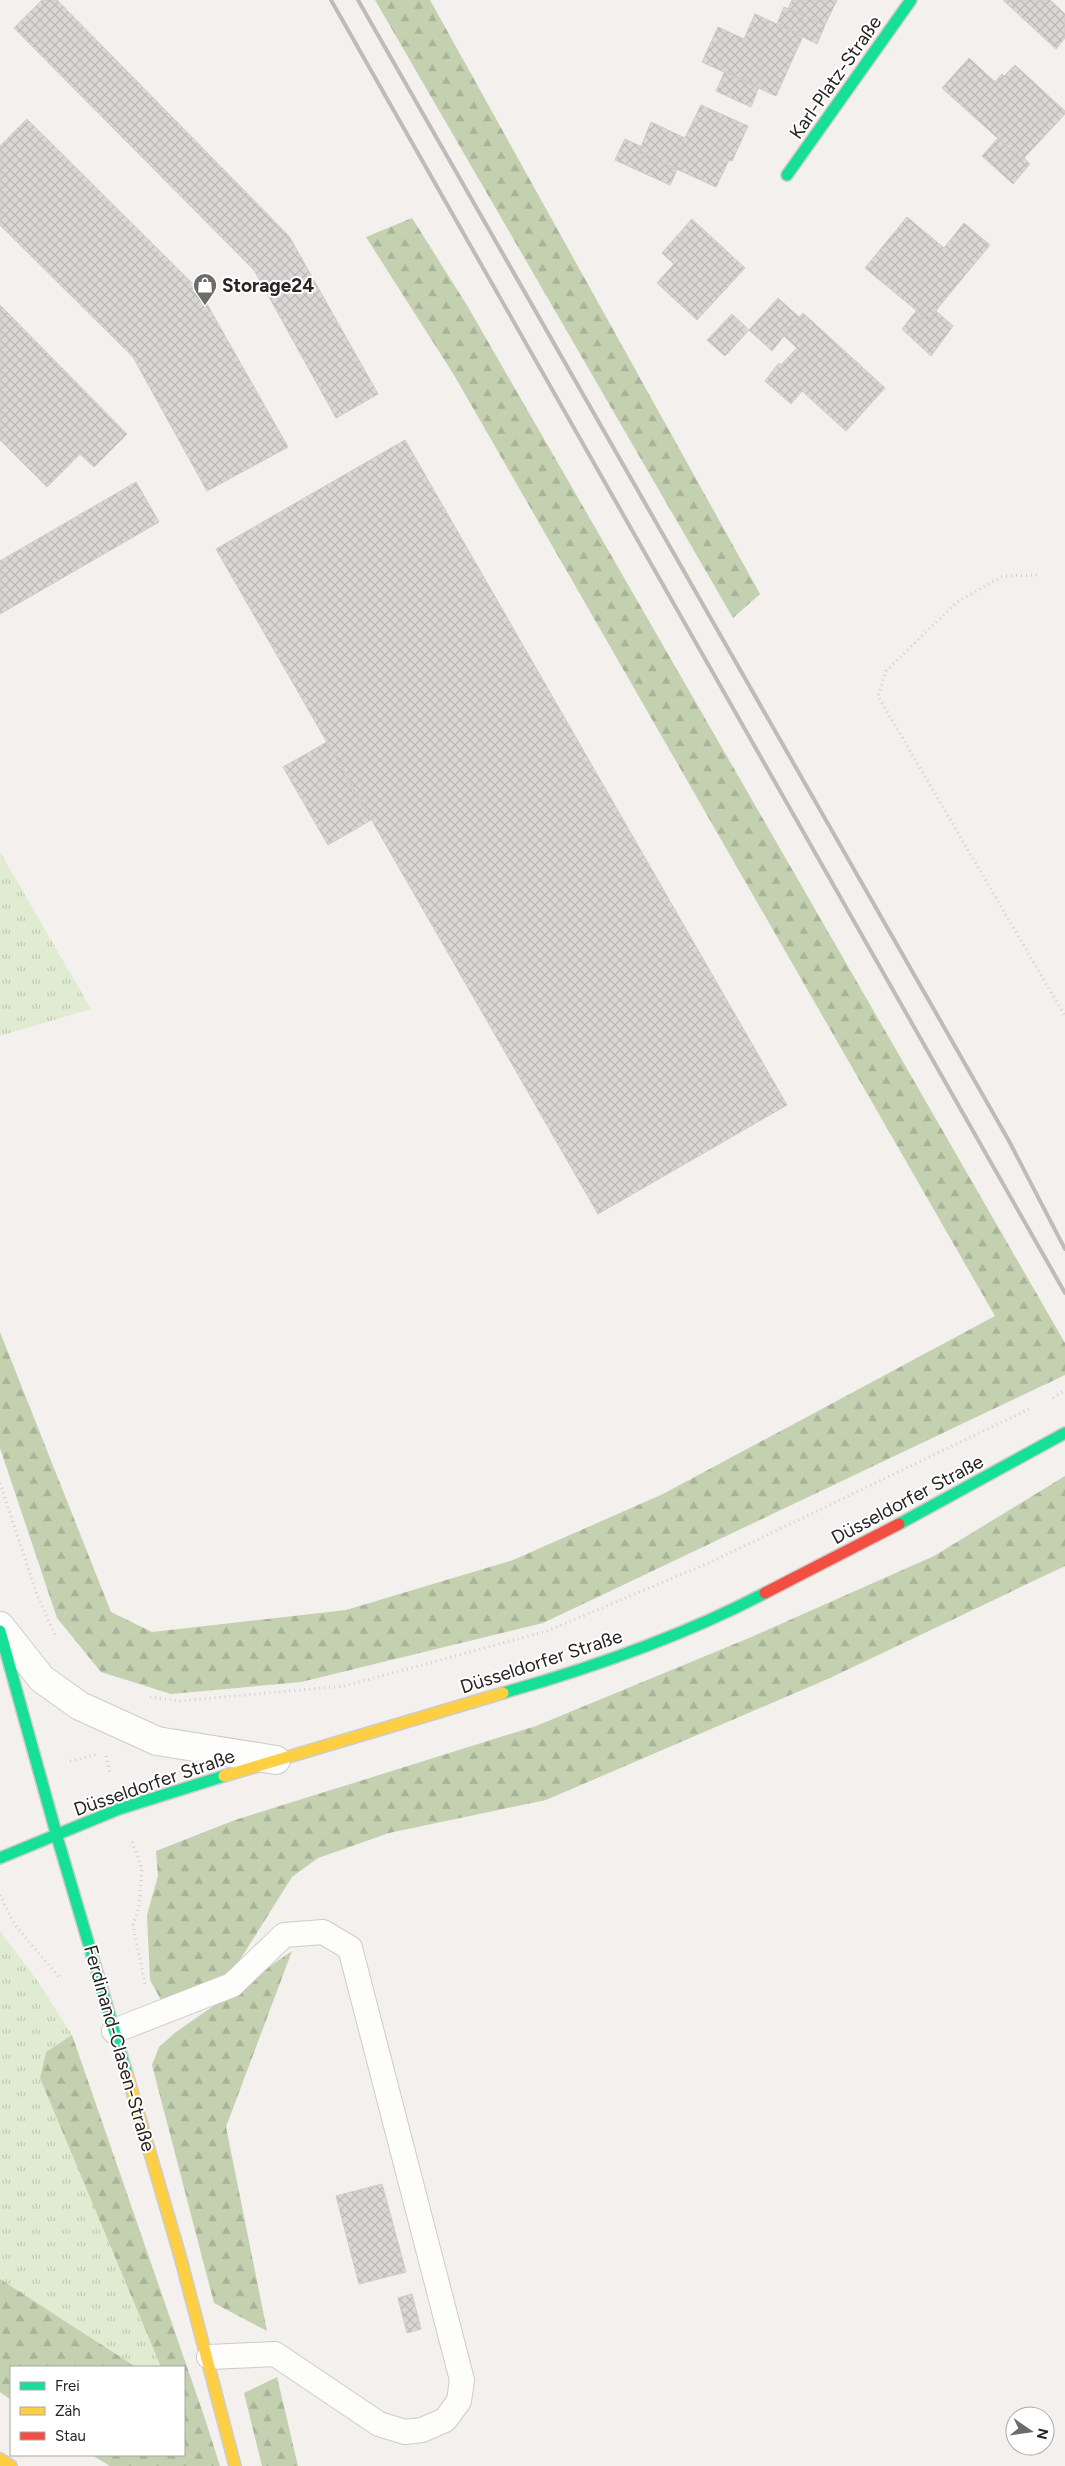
<svg xmlns="http://www.w3.org/2000/svg" width="1065" height="2466" font-family="Figtree,sans-serif">
  <defs>
    <pattern id="grass-tufts" width="24" height="20" patternUnits="userSpaceOnUse" patternTransform="scale(1.25)"><rect width="24" height="20" fill="#e0ecd2"/><path d="M3 7l-1-3M5 7V3M7 7l1-3M15 17l-1-3M17 17v-4M19 17l1-3" fill="none" stroke="#c0cab4"/></pattern>
    <pattern id="forest-firs" width="22" height="20" patternUnits="userSpaceOnUse" patternTransform="scale(1.25)"><rect width="22" height="20" fill="#c3d1b0"/><path d="M5 1l3.5 6h-7zM16 11l3.5 6h-7z" fill="#a8b397"/></pattern>
    <pattern id="building-cross-hatch" width="8" height="8" patternUnits="userSpaceOnUse" patternTransform="scale(1.25)"><rect width="8" height="8" fill="#dad8d5"/><path d="M0 0l8 8M0 8l8-8" fill="none" stroke="#bbb9b7"/></pattern>
  </defs>
  <rect width="100%" height="100%" fill="#f3f0ed"/>
  <path fill="url(#grass-tufts)" d="M 0,852 L 91,1009 L 0,1036 Z
    M 0,1931 L 39,1983 L 72,2035 L 46,2052 L 40,2078 L 161,2367 L 136,2367 L 0,2279 Z"/>
  <path fill="url(#forest-firs)" d="M 375,0 L 430,0 L 760,594 L 733,618 Z
    M 412,218 L 468,307 L 1065,1343 L 1065,1375 L 543,1623 L 301,1682 L 171,1694 L 101,1672 L 57,1618 L 0,1448 L 0,1332 L 111,1612 L 152,1632 L 346,1610 L 513,1560 L 663,1494 L 995,1316 L 454,375 L 366,237 Z
    M 1065,1476 L 1065,1566 L 830,1678 L 546,1800 L 389,1833 L 318,1858 L 292,1877 L 231,1974 L 161,2000 L 150,1980 L 147,1915 L 158,1876 L 156,1851 L 235,1820 L 536,1726 L 749,1638 L 934,1556 Z
    M 292,1951 L 226,2127 L 267,2331 L 214,2303 L 152,2065 L 159,2047 L 176,2032 Z
    M 72,2035 L 204,2416 L 220,2466 L 110,2466 L 92,2455 L 184,2455 L 184,2367 L 161,2367 L 40,2078 L 46,2052 Z
    M 0,2279 L 136,2367 L 11,2367 L 11,2400 L 0,2392 Z
    M 277,2377 L 298,2466 L 262,2466 L 244,2393 Z"/>
  <path fill="url(#building-cross-hatch)" stroke="#ceccc9" d="M 42,0 L 57,0 L 289,236 L 378,394 L 336,418 L 254,270 L 14,28 Z
    M 792,0 L 837,0 L 825,25 L 788,9 Z
    M 1003,0 L 1050,0 L 1065,14 L 1065,38 L 1056,49 Z
    M 784,7 L 825,25 L 817,44 L 777,24 Z
    M 755,14 L 803,36 L 776,96 L 702,62 L 718,27 L 744,39 Z
    M 969,58 L 995,82 L 1002,74 L 1004,76 L 1015,65 L 1065,111 L 1065,114 L 1022,160 L 942,88 Z
    M 725,71 L 759,87 L 751,107 L 716,91 Z
    M 701,105 L 748,126 L 732,161 L 729,160 L 716,187 L 639,152 L 651,122 L 685,138 Z
    M 27,119 L 199,290 L 288,447 L 207,491 L 133,357 L 0,225 L 0,146 Z
    M 998,138 L 1022,160 L 1024,158 L 1030,164 L 1013,184 L 982,156 Z
    M 625,139 L 642,147 L 639,152 L 677,170 L 670,185 L 615,160 Z
    M 907,217 L 944,248 L 964,223 L 990,245 L 928,320 L 865,268 Z
    M 692,219 L 745,268 L 697,320 L 657,283 L 674,264 L 662,253 Z
    M 778,298 L 799,317 L 772,351 L 749,330 Z
    M 0,305 L 127,434 L 94,467 L 80,454 L 47,487 L 0,440 Z
    M 916,311 L 928,320 L 936,311 L 953,326 L 931,356 L 902,329 Z
    M 803,313 L 885,388 L 846,431 L 802,391 L 791,404 L 765,381 L 779,363 L 781,365 L 797,348 L 783,335 Z
    M 732,314 L 749,330 L 725,356 L 707,340 Z
    M 405,440 L 787,1105 L 598,1214 L 216,549 Z
    M 136,482 L 159,522 L 0,614 L 0,561 Z
    M 327,742 L 371,820 L 328,845 L 283,767 Z
    M 382,2184 L 406,2272 L 359,2284 L 336,2196 Z
    M 412,2294 L 421,2329 L 407,2333 L 398,2298 Z"/>
  <g fill="none" stroke-linecap="round" stroke-linejoin="round">
    <g stroke="#ceccc9" stroke-width="26">
      <path id="lane" d="M 114,2031 L 232,1985 L 284,1935 L 323,1932 L 350,1948 L 462,2380 L 459,2401 L 445,2420 L 422,2430 L 405,2432 L 379,2424 L 275,2354 L 209,2357"/>
    </g>
    <g stroke="#ceccc9" stroke-width="30">
      <path id="street" d="M 0,1626 L 42,1679 L 80,1706 L 157,1741 L 276,1760"/>
    </g>
    <g stroke="#ceccc9" stroke-width="14">
      <path id="fast" d="M 787,175 L 911,0
        M 899,1524 L 1065,1433
        M 0,1631 L 58,1840 L 127,2074
        M 503,1693 C 591,1668 683,1636 765,1593
        M 0,1858 L 119,1809 L 224,1776"/>
    </g>
    <g stroke="#ceccc9" stroke-width="14">
      <path id="slow" d="M 224,1776 L 503,1693
        M 127,2074 L 180,2256 L 235,2466
        M 0,2459 L 11,2466"/>
    </g>
    <g stroke="#ceccc9" stroke-width="14">
      <path id="jam" d="M 765,1593 L 899,1524"/>
    </g>
    <path stroke="#d0cfce" stroke-width="3" stroke-dasharray="1 4" stroke-linecap="butt" d="M 1037,575 L 1003,576 L 957,602 L 886,671 L 878,696 L 1065,1016
      M 1053,1398 L 1065,1390
      M 0,1483 L 36,1592 L 55,1635
      M 150,1697 L 180,1701 L 344,1686 L 547,1631 L 713,1561 L 1029,1409
      M 106,1756 L 110,1774
      M 70,1761 L 99,1754
      M 132,1842 L 142,1868 L 139,1906 L 133,1925 L 145,1984
      M 0,1895 L 14,1924 L 59,1977"/>
    <use href="#lane" stroke="#fdfdfc" stroke-width="24"/>
    <use href="#street" stroke="#fdfdfc" stroke-width="28"/>
    <use href="#fast" stroke="#16e098" stroke-width="11"/>
    <use href="#slow" stroke="#ffcf43" stroke-width="11"/>
    <use href="#jam" stroke="#f24e42" stroke-width="11"/>
    <path stroke="#bdbcbc" stroke-width="4" d="M 331,0 L 1065,1293
      M 358,0 L 1009,1141 L 1065,1249"/>
  </g>
  <defs>
    <g id="shop-pin" transform="scale(1.25)"><path d="M0 17L-7.5 6A9.5 9.5 0 1 1 7.5 6Z" fill="#6e6c6a" stroke="#fff"/><path d="M-5-2.5h2.3a2.7 3.5 0 0 1 5.4 0H5L5.5 6h-11ZM-1.5-2.5h3a1.5 2.3 0 0 0-3 0Z" fill="#fff"/></g>
  </defs>
  <g fill-rule="evenodd">
    <use href="#shop-pin" x="205" y="285"/>
  </g>
  <g text-anchor="middle" stroke-width="4" stroke-linejoin="round" paint-order="stroke">
    <g font-size="19" fill="#272523" stroke="#fff">
      <text transform="translate(835 77) rotate(-55)" y="7">Karl-Platz-Straße</text>
      <text transform="translate(907 1499) rotate(-28)" y="7">Düsseldorfer Straße</text>
      <text transform="translate(541 1661) rotate(-18)" y="7">Düsseldorfer Straße</text>
      <text transform="translate(154 1782) rotate(-19)" y="7">Düsseldorfer Straße</text>
      <text transform="translate(120 2048) rotate(74)" y="7">Ferdinand-Clasen-Straße</text>
    </g>
    <g font-size="19" font-weight="bold" fill="#272523" stroke="#fff" text-anchor="start">
      <text x="222" y="292">Storage24</text>
    </g>
  </g>
  <rect x="10" y="2366" width="175" height="90" fill="#ffffff" stroke="#a9a8a7"/>
  <rect x="20" y="2382" width="25" height="8" fill="#16e098" stroke="#a9a8a7"/>
  <text x="55" y="2391" font-size="15" fill="#272523">Frei</text>
  <rect x="20" y="2407" width="25" height="8" fill="#ffcf43" stroke="#a9a8a7"/>
  <text x="55" y="2416" font-size="15" fill="#272523">Zäh</text>
  <rect x="20" y="2432" width="25" height="8" fill="#f24e42" stroke="#a9a8a7"/>
  <text x="55" y="2441" font-size="15" fill="#272523">Stau</text>
  <g transform="translate(1030 2431) rotate(103)"><circle r="24" fill="#ffffff" stroke="#a9a8a7"/>
  <path d="M0-4L9 19L0 12L-9 19Z" fill="#6e6c6a"/>
  <text y="-8" font-size="14" font-weight="bold" text-anchor="middle" fill="#272523">N</text>
  </g>
</svg>
